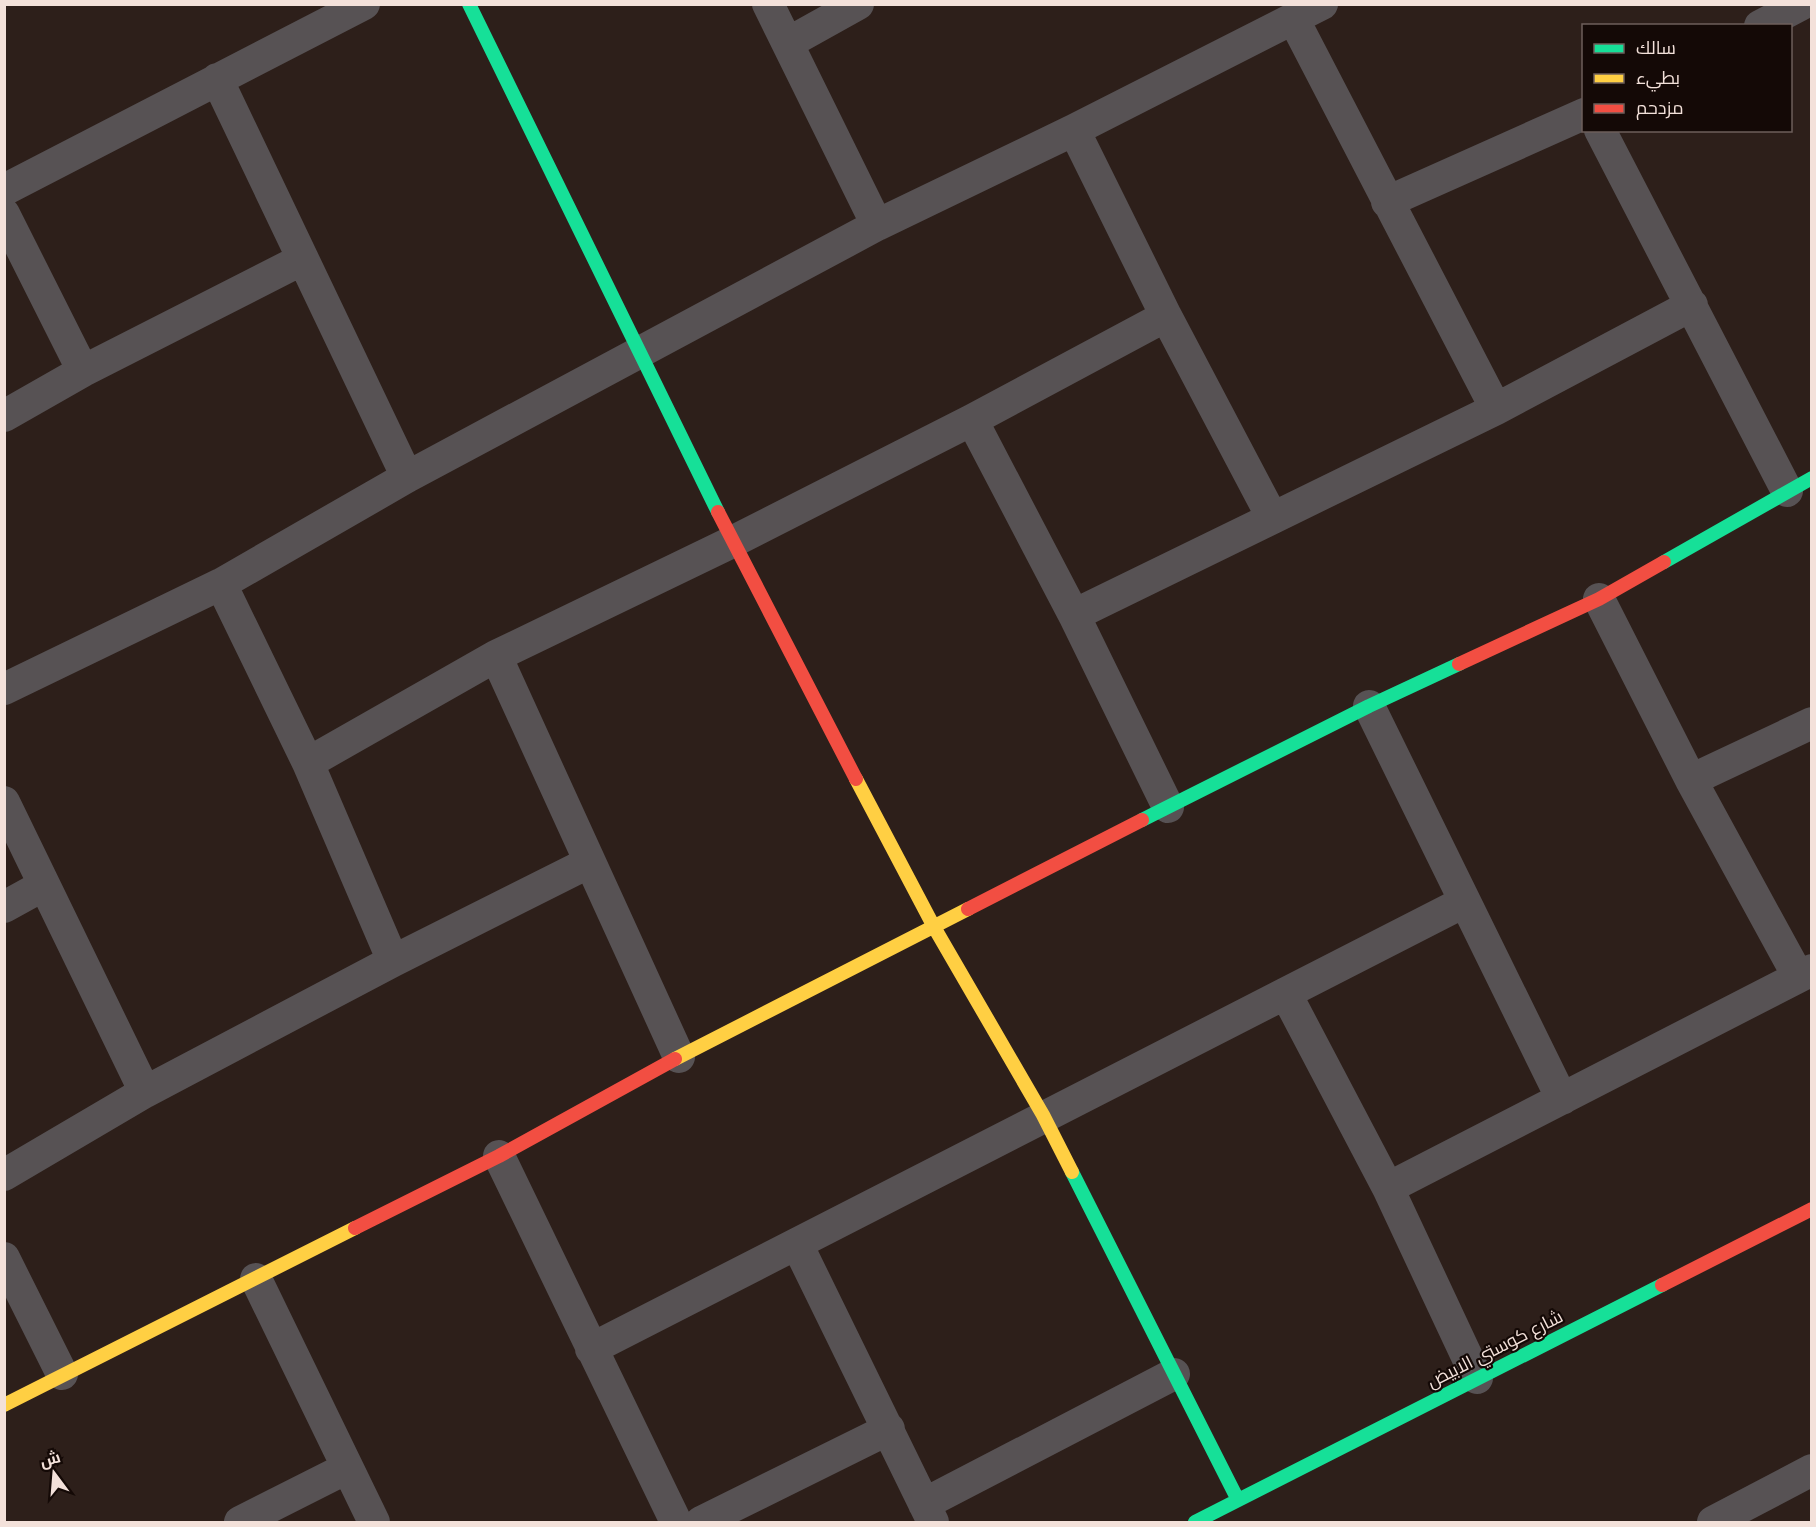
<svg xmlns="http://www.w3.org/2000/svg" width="1816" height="1527" font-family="'DM Sans',Cairo,sans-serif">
  <rect width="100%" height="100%" fill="#2d1f1a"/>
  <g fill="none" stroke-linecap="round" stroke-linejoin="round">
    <path stroke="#575254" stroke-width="32" d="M 768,4 L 877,225
      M 1294,20 L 1496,409
      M 1760,26 L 1802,4
      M 788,43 L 858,4
      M 217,79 L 407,477
      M 1074,130 L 1166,316 L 1272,517
      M 1600,130 L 1787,491
      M 4,190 L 364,4
      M 1387,202 L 1584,114
      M 4,214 L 83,371
      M 4,416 L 83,371 L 303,259
      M 972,420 L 1074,615 L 1168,807
      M 221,584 L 308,763 L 393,961
      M 1599,599 L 1691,780 L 1798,976
      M 1074,615 L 1496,409 L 1692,305
      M 496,656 L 679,1057
      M 4,689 L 221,584 L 407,477 L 877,225 L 1074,130 L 1322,4
      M 1369,706 L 1562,1099
      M 308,763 L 496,656 L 732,542 L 972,420 L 1166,316
      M 1691,780 L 1812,723
      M 4,802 L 145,1092
      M 4,907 L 44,885
      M 1286,994 L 1388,1188 L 1477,1378
      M 499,1156 L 676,1522
      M 4,1175 L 145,1092 L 393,961 L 588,863
      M 1388,1188 L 1812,970
      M 797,1244 L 933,1522
      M 4,1258 L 62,1374
      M 256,1279 L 374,1522
      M 591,1349 L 1464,902
      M 924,1504 L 1174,1374
      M 240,1522 L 345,1469
      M 701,1522 L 889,1429
      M 1713,1522 L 1812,1470"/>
    <path stroke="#16e098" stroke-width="14" d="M 469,4 L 718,512
      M 1664,562 L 1812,478
      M 1142,820 L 1369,706 L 1459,664
      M 1072,1172 L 1238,1500
      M 1195,1522 L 1662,1285"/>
    <path stroke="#ffcf43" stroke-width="14" d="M 856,779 L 934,927 L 1043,1115 L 1072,1172
      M 675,1059 L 968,909
      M 4,1405 L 355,1228"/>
    <path stroke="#f24e42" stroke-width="14" d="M 718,512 L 856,779
      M 1459,664 L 1599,599 L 1664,562
      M 968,909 L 1142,820
      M 355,1228 L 499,1156 L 675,1059
      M 1662,1285 L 1812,1209"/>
  </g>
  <g text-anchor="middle" stroke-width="4.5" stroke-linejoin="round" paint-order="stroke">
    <g font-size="18" fill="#f3e1da" stroke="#140906">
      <text transform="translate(1495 1349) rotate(-27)" y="6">شارع كوستي الابيض</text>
    </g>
  </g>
  <rect width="1816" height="1527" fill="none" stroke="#f3e1da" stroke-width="12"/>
  <rect x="1582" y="24" width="210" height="108" fill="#140906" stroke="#6d5f5b" stroke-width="1.5"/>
  <rect x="1594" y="44" width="30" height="9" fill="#16e098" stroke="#6d5f5b" stroke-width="1.5"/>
  <text x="1636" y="54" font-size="18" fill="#f3e1da">سالك</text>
  <rect x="1594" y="74" width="30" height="9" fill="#ffcf43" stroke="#6d5f5b" stroke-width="1.5"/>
  <text x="1636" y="84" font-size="18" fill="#f3e1da">بطيء</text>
  <rect x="1594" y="104" width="30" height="9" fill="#f24e42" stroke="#6d5f5b" stroke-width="1.5"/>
  <text x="1636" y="114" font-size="18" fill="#f3e1da">مزدحم</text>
  <g transform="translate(54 1473) rotate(344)" stroke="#140906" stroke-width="4.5" paint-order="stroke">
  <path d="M0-4.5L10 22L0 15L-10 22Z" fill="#f3e1da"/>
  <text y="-9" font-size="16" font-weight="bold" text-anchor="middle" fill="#f3e1da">ش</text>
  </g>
</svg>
